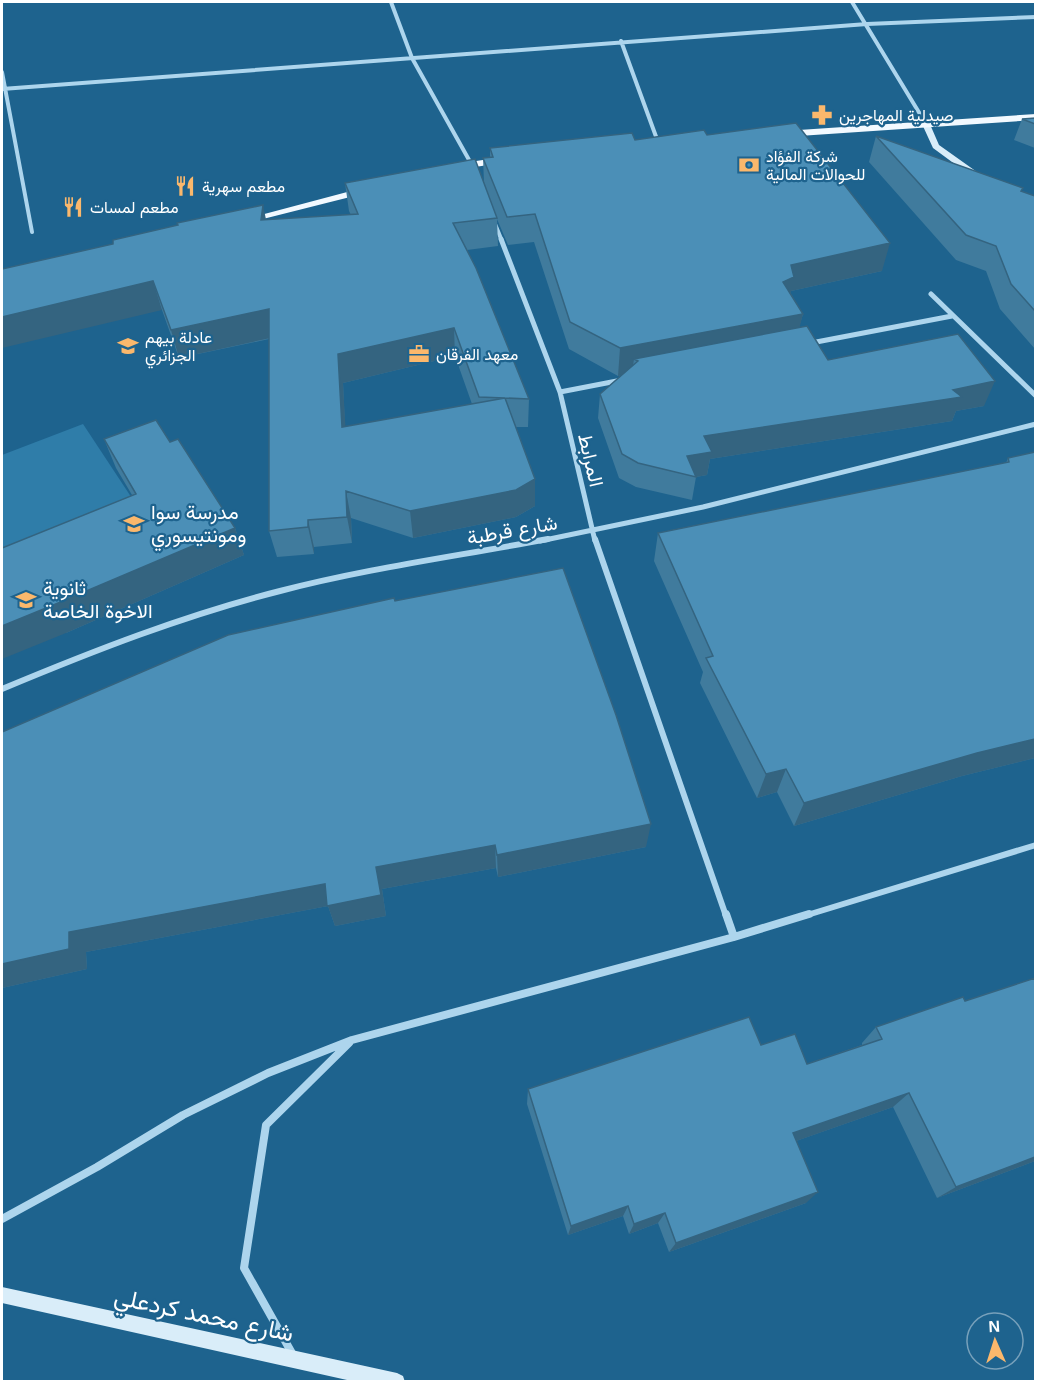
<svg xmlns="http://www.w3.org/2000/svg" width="1037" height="1383" font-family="Arial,Vazirmatn,sans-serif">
  <rect width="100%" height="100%" fill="#1e638e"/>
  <path fill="#2f7da9" d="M 83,424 L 147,521 L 2,558 L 2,455 Z"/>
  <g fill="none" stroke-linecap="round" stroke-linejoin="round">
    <path stroke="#add5ed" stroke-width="4" d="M 391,2 L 412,58 L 473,167
      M 852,2 L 926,124
      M 621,41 L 658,142
      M 2,72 L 32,232
      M 2,89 L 867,24 L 1036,17
      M 495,224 L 502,241"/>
    <path stroke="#add5ed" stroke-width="5" d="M 501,239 L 560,392 L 595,541
      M 931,294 L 1036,396
      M 811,343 L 952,316
      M 560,392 L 622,380
      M 540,541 L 703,507 L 1036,424"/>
    <path stroke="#add5ed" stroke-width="6" d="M 595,539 L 726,916
      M 2,689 C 93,651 185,615 280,591 C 368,568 459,556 548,539
      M 804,916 L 1036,845"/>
    <path stroke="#add5ed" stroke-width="8" d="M 726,914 L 734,937
      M 2,1219 L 97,1167 L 183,1115 L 268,1073 L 352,1040 L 734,937 L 809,914
      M 293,1355 L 244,1268 L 266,1125 L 349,1043"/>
    <path fill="#d9edf9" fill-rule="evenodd" d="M 923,122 L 929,122 L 939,145 L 977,172 L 977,176 L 971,176 L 933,148 L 922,124 Z
      M 2,1287 L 397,1373 L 403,1376 L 405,1382 L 356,1382 L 2,1303 Z"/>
    <path fill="#f2f9ff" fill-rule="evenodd" d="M 1036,114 L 1036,120 L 784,137 L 779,134 L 784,131 Z
      M 503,157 L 507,158 L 507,162 L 456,170 L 451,167 L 456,164 Z
      M 366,187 L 370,188 L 370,192 L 247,223 L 242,220 Z"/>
  </g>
  <path fill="#407b9d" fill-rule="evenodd" d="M 1035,118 L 1035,148 L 1014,140 L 1022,119 Z
    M 707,135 L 882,271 L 791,291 L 790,293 L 803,314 L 799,327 L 828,360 L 984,406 L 956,411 L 952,421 L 710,459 L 707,475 L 696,477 L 692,500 L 636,487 L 619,478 L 598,418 L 600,394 L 622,375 L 618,376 L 569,349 L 534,242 L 508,245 L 497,219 L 498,246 L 467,250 L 529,399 L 528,427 L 516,427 L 535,479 L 535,506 L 516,517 L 413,538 L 351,518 L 352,543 L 314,547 L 314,554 L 277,557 L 269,531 L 269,339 L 179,358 L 162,310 L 113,244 L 266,220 L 351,215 L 349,211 L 345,183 L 484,183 L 483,158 L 490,157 L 490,148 ZM 455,356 L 472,404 L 345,427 L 343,383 Z
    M 876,136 L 1035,196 L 1035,349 L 1000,309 L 986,271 L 956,260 L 869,162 Z
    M 104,439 L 170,442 L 235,528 L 244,555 L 66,633 L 132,495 L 116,468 Z
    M 1035,452 L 1035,758 L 962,776 L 794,826 L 777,792 L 757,798 L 700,683 L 703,672 L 654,561 L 658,533 L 1006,463 L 1008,458 Z
    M 395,601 L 646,847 L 498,877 L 496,868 L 382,889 L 386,916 L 335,926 L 328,906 L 86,952 L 87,969 L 2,988 Z
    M 1035,978 L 1035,1161 L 937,1198 L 893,1107 L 796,1141 L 806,1203 L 669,1252 L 658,1223 L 629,1234 L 623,1216 L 568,1235 L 527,1104 L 528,1089 L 761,1045 L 807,1064 L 862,1045 L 862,1043 L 876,1027 L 965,1001 Z"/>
  <path fill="#346480" d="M 263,205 L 269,234 L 261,220 Z
    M 890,243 L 882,271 L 791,291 L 787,305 L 783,282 L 791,265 Z
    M 153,281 L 162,310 L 2,348 L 2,317 Z
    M 269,309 L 275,337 L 179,358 L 171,330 Z
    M 803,314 L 796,341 L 638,361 L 634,359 L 632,373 L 618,376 L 620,348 Z
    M 454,328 L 455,356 L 343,383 L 347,455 L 342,427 L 338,354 Z
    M 995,381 L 984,406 L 956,411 L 952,421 L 710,459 L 707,475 L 696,477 L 687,456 L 704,436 Z
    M 535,479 L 535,506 L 516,517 L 413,538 L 410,511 Z
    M 346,491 L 351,518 L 352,543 L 347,517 Z
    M 308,520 L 314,547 L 314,554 L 308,527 Z
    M 235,528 L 244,555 L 66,633 L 2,659 L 2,626 Z
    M 1035,739 L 1035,758 L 962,776 L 794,826 L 804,803 L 977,753 Z
    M 786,769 L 777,792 L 757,798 L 766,774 Z
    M 651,824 L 646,847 L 498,877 L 497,855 Z
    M 495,845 L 496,868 L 382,889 L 386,916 L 335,926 L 328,906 L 86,952 L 87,969 L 2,988 L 2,964 L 69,932 L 376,867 Z
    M 909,1093 L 893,1107 L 782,1146 L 793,1133 Z
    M 1035,1157 L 1035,1161 L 937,1198 L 956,1187 Z
    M 818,1192 L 806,1203 L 669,1252 L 676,1243 Z
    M 628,1206 L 623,1216 L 568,1235 L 571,1226 Z
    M 665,1213 L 658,1223 L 629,1234 L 634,1224 Z"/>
  <path fill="#4b8fb7" stroke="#346480" stroke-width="1.5" fill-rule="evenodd" d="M 1035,118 L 1035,124 L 1022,119 Z
    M 796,123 L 890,243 L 791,265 L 794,277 L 783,282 L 803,314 L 620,348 L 570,322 L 535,214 L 507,217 L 483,158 L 493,157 L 490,148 L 632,133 L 635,140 L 704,130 L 707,135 Z
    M 876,136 L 1023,188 L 1021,191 L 1035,196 L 1035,311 L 1011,284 L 996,246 L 966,235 Z
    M 475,159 L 497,218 L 453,223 L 476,268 L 529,399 L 505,398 L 535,479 L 516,490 L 410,511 L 346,491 L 347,517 L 308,520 L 308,527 L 269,531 L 269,309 L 171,330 L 153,281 L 2,317 L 2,269 L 113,244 L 113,240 L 178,225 L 177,223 L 263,205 L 261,220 L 358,214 L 345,183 ZM 454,328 L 479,397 L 505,398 L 342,427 L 338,354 Z
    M 807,326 L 828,360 L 958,334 L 995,381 L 953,390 L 962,397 L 704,436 L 712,452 L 687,456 L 696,477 L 638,463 L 622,454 L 600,394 L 638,361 L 634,359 Z
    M 156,420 L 170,442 L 178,439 L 235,528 L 51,606 L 2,626 L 2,548 L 136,494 L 104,439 Z
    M 1035,452 L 1035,739 L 977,753 L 804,803 L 786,769 L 766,774 L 706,658 L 713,656 L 658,533 L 1009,462 L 1008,458 Z
    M 563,568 L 616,715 L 651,824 L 497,855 L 495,845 L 376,867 L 381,895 L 327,906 L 325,884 L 69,932 L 69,949 L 2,964 L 2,732 L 228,635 L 394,598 L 395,601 Z
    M 1035,978 L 1035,1157 L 956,1187 L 909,1093 L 793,1133 L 818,1192 L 676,1243 L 665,1213 L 634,1224 L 628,1206 L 571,1226 L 528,1089 L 749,1017 L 761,1045 L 795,1034 L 807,1064 L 882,1039 L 876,1027 L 963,997 L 965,1001 Z"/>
  <defs>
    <g id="pharmacy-bare" transform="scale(1.62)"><path d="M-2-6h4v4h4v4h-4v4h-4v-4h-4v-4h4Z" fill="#fbb86c" stroke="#1e638e" stroke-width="2.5" paint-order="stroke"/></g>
    <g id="bank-bare" transform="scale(1.62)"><path d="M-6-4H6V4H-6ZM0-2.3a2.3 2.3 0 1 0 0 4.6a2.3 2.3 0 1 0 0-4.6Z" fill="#fbb86c" stroke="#1e638e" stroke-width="2.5" paint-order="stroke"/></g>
    <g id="restaurant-bare" transform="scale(1.62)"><path d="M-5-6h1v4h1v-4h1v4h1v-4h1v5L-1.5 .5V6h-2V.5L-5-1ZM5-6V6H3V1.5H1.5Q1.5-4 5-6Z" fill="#fbb86c" stroke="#1e638e" stroke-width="2.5" paint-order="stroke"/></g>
    <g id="school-bare" transform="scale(1.62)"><path d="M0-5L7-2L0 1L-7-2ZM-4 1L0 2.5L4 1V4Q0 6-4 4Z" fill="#fbb86c" stroke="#1e638e" stroke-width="2.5" paint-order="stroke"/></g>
    <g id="office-bare" transform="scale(1.62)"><path d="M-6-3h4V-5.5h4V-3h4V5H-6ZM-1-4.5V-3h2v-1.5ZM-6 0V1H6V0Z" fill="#fbb86c" stroke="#1e638e" stroke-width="2.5" paint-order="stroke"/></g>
  </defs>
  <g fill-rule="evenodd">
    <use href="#pharmacy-bare" x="822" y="115"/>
    <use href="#bank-bare" x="749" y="165"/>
    <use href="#restaurant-bare" x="185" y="186"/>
    <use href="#restaurant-bare" x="73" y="207"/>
    <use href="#school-bare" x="128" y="346"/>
    <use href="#office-bare" x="419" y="354"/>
    <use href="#school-bare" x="134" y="524"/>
    <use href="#school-bare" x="26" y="600"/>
  </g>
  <g text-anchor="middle" stroke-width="4.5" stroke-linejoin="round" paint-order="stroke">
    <g font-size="16" fill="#fff" stroke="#1e638e" text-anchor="start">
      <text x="839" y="121">صيدلية المهاجرين</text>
      <text x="766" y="162">شركة الفؤاد<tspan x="766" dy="18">للحوالات المالية</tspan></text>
      <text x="202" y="192">مطعم سهرية</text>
      <text x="90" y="213">مطعم لمسات</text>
      <text x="145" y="343">عادلة بيهم<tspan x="145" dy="18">الجزائري</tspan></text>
      <text x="436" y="360">معهد الفرقان</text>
    </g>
    <g font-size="20" fill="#fff" stroke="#1e638e">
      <text transform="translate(591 460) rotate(77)" y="7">المرابط</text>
      <text transform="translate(512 530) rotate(-10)" y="7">شارع قرطبة</text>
    </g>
    <g font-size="20" fill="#fff" stroke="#1e638e" text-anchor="start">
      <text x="151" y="519">مدرسة سوا<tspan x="151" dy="23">ومونتيسوري</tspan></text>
      <text x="43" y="595">ثانوية<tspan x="43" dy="23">الاخوة الخاصة</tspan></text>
    </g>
    <g font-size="24" fill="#fff" stroke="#1e638e">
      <text transform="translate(204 1315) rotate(12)" y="8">شارع محمد كردعلي</text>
    </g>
  </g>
  <rect width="1037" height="1383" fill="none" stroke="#ffffff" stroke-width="6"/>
  <g transform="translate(995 1341) rotate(357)"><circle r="28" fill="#1e638e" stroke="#78a1bb" stroke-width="1.5"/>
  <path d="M0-4.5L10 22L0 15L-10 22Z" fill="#fbb86c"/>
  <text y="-9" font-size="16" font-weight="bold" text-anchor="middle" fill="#ffffff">N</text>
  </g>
</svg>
